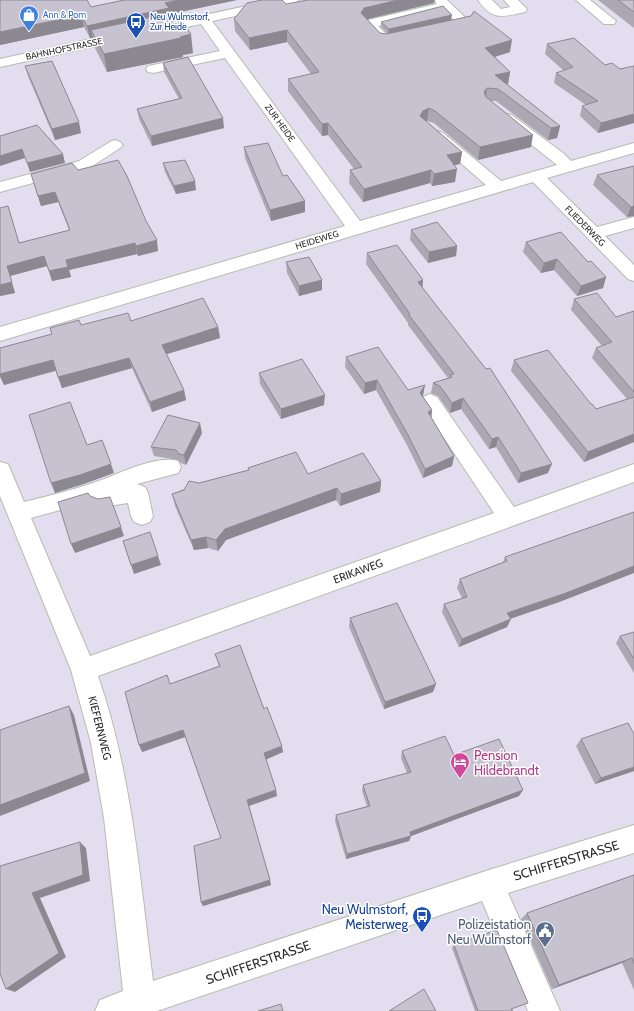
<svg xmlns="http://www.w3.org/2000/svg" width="634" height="1011" font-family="Cabin,sans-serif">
  <rect width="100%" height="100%" fill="#e2deef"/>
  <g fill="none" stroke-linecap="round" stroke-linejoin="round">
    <g stroke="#b5bdae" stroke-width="2">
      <path id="minor" d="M 274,0 L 298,0 L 297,3 L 292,4 L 212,21 L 360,221 L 486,185 L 433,139 L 430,136 L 433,133 L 438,131 L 443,133 L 501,181 L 557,165 L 503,122 L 500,119 L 503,116 L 508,114 L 513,116 L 563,153 L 571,161 L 634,143 L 634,153 L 547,178 L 597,227 L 634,217 L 634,228 L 605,236 L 634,265 L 634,281 L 628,279 L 533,182 L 0,341 L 0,327 L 345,226 L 225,58 L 153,73 L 148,72 L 146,69 L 148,66 L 153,65 L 220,51 L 201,24 L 154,34 L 149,33 L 147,30 L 149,27 Z
        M 434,0 L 447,0 L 471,23 L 469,26 C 459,28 448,33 438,31 L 436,28 L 438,25 L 455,21 L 443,10 L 378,26 L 388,36 L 395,37 L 397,40 L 395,43 L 385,45 L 380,44 L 362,24 L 364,21 L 437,4 Z
        M 478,0 L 492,0 L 501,9 L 510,7 L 504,0 L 518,0 L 527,9 L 525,12 C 503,17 492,21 478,0 Z
        M 576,0 L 590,0 L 616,21 L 614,24 L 604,24 Z
        M 123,32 L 128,33 L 130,36 L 128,39 L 0,67 L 0,59 Z
        M 115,140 L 120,142 L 123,145 L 120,148 L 91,167 L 0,192 L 0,182 L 79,161 L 110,142 Z
        M 430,394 L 437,397 L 514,507 L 634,464 L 634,482 L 98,676 C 132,774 140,879 153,981 L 489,870 L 634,825 L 634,853 L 508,893 L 560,1011 L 528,1011 L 482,901 L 157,1011 L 95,1011 L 100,1000 L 123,991 L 104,818 L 91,743 L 71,670 L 0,496 L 0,462 L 8,464 L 24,502 C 47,496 70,491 93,483 C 115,476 155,454 178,461 L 181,467 L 178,473 L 137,484 L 145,487 L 148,493 L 153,516 L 150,522 L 142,525 L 134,522 L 131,516 L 128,503 L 102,507 L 94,504 L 93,501 L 31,518 L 90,656 L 494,513 L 420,402 L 423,397 Z"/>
    </g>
    <use href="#minor" fill="#fff" fill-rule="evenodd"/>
  </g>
  <path fill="#aba7b3" d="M 124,0 L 237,0 L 176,13 L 193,53 L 183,55 L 183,57 L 107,72 L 95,48 L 93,38 L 90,38 L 84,27 L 0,45 L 91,7 Z
    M 259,0 L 282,0 L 286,4 L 434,3 L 367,19 L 380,33 L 386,34 L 388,34 L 381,27 L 381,22 L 451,20 L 510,52 L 495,57 L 510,72 L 508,84 L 506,84 L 560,126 L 557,138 L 548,140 L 496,101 L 491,101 L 531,147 L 478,160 L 434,123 L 427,121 L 426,121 L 462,152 L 460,164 L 454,165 L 455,182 L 432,186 L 430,183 L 363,202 L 349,183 L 350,170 L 354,169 L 328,135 L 322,136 L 288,91 L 288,79 L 311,74 L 287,42 L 250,50 L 235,31 L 234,19 L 259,1 Z
    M 598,0 L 634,0 L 634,28 Z
    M 547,44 L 605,65 L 620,69 L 634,66 L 634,123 L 598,133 L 580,116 L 582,106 L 586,105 L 554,83 L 556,73 L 563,70 L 545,54 Z
    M 163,63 L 224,128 L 152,146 L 139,119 L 137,109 L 179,99 L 164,72 Z
    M 25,66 L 81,133 L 55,140 L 28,76 Z
    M 244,147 L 283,176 L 305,212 L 271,221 L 245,158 Z
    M 163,163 L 196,190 L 176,194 L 165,172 Z
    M 634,166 L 634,216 L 627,217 L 593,185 L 597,175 Z
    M 78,170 L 158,251 L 138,256 L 137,254 L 69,270 L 71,277 L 52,281 L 47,266 L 10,276 L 15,293 L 0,296 L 0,208 L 8,206 L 19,243 L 69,230 L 58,202 L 41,206 L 31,174 Z
    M 411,230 L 457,246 L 456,256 L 428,263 L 410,240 Z
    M 526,242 L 588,262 L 606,277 L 603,288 L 577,296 L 554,270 L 541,273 L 523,252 Z
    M 367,253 L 423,280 L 422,288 L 548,473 L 518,483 L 496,447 L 489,449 L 461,409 L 450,413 L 438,396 L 431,393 L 433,383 L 448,378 L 408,325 L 408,323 L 366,264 Z
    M 286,262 L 322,280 L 322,290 L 299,296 L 287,273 Z
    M 574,299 L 616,317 L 634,311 L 634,442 L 584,462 L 511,371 L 514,360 L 591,404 L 596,409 L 627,399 L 592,358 L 596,348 L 602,346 L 571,310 Z
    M 131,321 L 218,327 L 220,338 L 166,354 L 184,390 L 186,400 L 152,412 L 132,368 L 62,388 L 56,371 L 4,385 L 0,376 L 0,348 L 52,334 L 81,325 Z
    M 346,357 L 408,390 L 425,385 L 423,396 L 432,410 L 431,417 L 454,456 L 452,466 L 423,478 L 407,445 L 376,390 L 364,394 L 345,367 Z
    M 259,373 L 324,405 L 281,419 L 260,384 Z
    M 202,433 L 186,465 L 181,463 L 178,460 L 154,456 L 151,447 Z
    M 248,468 L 381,481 L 380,492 L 340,506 L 336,500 L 226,540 L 218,551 L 208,548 L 194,550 L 175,506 L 172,494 L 199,483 L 248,470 Z
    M 505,557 L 562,601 L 510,619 L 507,627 L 459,647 L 442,612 L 444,604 L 462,598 L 457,588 L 460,579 L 503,562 Z
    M 350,618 L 433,692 L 384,709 L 349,627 Z
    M 634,632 L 634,673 L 616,643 L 620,636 Z
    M 215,654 L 264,709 L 283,752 L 266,759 L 277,796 L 249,805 L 271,885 L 203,906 L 201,902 L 221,838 L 185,737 L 142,752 L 170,684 L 219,666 Z
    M 581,739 L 634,771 L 595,784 L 576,746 Z
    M 402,751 L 454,755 L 519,796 L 411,836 L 409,841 L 346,859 L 335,821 L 336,815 L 367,806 L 362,791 L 363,785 L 407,773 L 401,758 Z
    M 634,875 L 634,990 L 622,963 L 552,989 L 521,919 L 527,913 Z
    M 454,945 L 528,1003 L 512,1009 L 513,1011 L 475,1011 L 452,948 Z"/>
  <path fill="#8b8892" d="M 179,0 L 237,0 L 170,14 L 91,30 L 93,38 L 90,38 L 87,26 L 165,3 Z
    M 398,0 L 435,0 L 434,3 L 364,20 L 361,13 L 364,8 Z
    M 81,15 L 84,27 L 0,45 L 0,32 Z
    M 452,15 L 451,20 L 388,34 L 389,29 Z
    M 287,30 L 287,42 L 250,50 L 249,38 Z
    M 191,34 L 193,53 L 183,55 L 183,57 L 107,72 L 104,54 Z
    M 512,40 L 510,52 L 484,60 L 485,48 Z
    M 510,72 L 508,84 L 493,87 L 495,75 Z
    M 487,88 L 485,101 L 484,92 Z
    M 429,108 L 427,121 L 422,123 L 420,116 L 423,111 Z
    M 634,114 L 634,123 L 598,133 L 601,123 Z
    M 223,118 L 224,128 L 152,146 L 151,136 Z
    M 79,122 L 81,133 L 55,140 L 52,129 Z
    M 328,123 L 328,135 L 322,136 L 322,124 Z
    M 560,126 L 557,138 L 548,140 L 551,128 Z
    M 533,135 L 531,147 L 478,160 L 480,147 Z
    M 22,149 L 25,158 L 0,166 L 0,156 Z
    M 462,152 L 460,164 L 445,167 L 447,155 Z
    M 63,154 L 65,163 L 30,172 L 27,163 Z
    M 457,169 L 455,182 L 432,186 L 434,174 Z
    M 431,170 L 430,183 L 363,202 L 364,189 Z
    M 195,181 L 196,190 L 176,194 L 174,186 Z
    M 55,192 L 58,202 L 41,206 L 38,196 Z
    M 305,201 L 305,212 L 271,221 L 270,210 Z
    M 634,206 L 634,216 L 627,217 L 631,207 Z
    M 157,240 L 158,251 L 138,256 L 136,246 Z
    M 135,243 L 137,254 L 69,270 L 71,277 L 52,281 L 49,271 L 66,260 Z
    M 457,246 L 456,256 L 428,263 L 429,252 Z
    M 44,256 L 47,266 L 10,276 L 15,293 L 0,296 L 0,285 L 7,266 Z
    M 557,259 L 554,270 L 541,273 L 544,263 Z
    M 606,277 L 603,288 L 577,296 L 581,286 Z
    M 322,280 L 322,290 L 299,296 L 299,286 Z
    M 423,280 L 422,291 L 418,282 Z
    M 218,327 L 220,338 L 164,355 L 162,345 Z
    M 129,358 L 132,368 L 62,388 L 58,377 Z
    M 53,360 L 57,370 L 4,385 L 0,376 L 0,374 Z
    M 377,380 L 376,390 L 364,394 L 365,383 Z
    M 425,385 L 423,395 L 419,403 L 420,393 Z
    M 184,390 L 186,400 L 152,412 L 150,402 Z
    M 325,395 L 324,405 L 281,419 L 281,409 Z
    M 463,398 L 461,409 L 450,413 L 452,403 Z
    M 432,410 L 431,421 L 428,412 Z
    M 200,423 L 202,433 L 186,465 L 184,455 Z
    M 634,434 L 634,442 L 584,462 L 588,452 Z
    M 498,437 L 496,447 L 489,449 L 492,439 Z
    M 454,456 L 452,466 L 423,478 L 425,469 Z
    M 111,464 L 114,473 L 84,484 L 55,493 L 51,483 Z
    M 552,464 L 548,473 L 518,483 L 521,473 Z
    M 381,481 L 380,492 L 340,506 L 341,494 Z
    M 337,488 L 336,500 L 226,540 L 218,551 L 216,540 L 225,529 Z
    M 121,527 L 124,536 L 75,553 L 71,544 Z
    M 206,537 L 208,548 L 194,550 L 191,540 Z
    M 158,556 L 161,565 L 134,574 L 131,565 Z
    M 634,566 L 634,573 L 562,601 L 504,621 L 507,613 Z
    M 511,619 L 507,627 L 459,647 L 462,639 Z
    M 436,684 L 433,692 L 384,709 L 385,702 Z
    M 69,706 L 74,715 L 90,781 L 0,816 L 0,805 Z
    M 183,730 L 185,737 L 142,752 L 139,745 Z
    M 282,746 L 283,752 L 265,760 L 264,753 Z
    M 634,767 L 634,771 L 595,784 L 601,778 Z
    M 276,790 L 277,796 L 249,806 L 247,800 Z
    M 523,790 L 519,796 L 411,836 L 409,841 L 346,859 L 347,854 Z
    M 80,842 L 86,848 L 90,881 L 40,898 L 66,957 L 15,992 L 6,989 L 32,893 Z
    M 270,880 L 271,885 L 203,906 L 201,902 Z
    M 632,958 L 622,963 L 552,989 L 559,985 Z"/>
  <path fill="#c7c2d0" stroke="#8b8892" d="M 0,0 L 87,0 L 91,7 L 124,0 L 179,0 L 165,3 L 169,8 L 87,26 L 81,15 L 0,32 Z
    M 262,0 L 282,0 L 286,4 L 308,0 L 398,0 L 364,8 L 361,13 L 380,33 L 386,34 L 471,16 L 474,11 L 512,40 L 485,48 L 510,72 L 495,75 L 560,126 L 551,128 L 498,89 L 487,88 L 484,92 L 486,97 L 533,135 L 480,147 L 435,111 L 429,108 L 423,111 L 420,116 L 462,152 L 447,155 L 457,169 L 434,174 L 431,170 L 364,189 L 350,170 L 362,167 L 328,123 L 322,124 L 288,79 L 319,72 L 287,30 L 249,38 L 234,19 L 247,3 Z
    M 618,0 L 634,0 L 634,12 Z
    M 443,6 L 452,15 L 389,29 L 381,22 Z
    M 175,12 L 191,34 L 180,37 L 181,38 L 104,54 L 91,30 Z
    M 574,38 L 605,65 L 612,63 L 620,69 L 634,66 L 634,114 L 601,123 L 582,106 L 598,101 L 556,73 L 573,67 L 547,44 Z
    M 188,57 L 223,118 L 151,136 L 137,109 L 182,98 L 163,63 Z
    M 52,61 L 79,122 L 52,129 L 25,66 Z
    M 37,125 L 63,154 L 27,163 L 22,149 L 0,156 L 0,136 Z
    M 268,143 L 283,176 L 287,175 L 305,201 L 270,210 L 244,147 Z
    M 118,160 L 127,176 L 146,221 L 157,240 L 136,246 L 135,243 L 66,260 L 68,267 L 49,271 L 44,256 L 7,266 L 12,282 L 0,285 L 0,208 L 8,206 L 19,243 L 70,230 L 55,192 L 38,196 L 31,174 L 72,163 L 78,170 Z
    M 185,160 L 195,181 L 174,186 L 163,163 Z
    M 634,166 L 634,206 L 631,207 L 597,175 Z
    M 437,222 L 457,246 L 429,252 L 411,230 Z
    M 561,232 L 588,262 L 591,261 L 606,277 L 581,286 L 557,259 L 544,263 L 526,242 Z
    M 397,245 L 423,280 L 418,282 L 486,369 L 490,368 L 552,464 L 521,473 L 498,437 L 492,439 L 463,398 L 452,403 L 440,386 L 433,383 L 452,377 L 450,375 L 454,374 L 409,315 L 410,314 L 367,253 Z
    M 309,257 L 322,280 L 299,286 L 286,262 Z
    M 597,293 L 616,317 L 634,311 L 634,392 L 596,348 L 612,342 L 574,299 Z
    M 203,298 L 218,327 L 162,345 L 184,390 L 150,402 L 129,358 L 58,377 L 53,360 L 0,374 L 0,348 L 52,334 L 50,328 L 79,320 L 81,325 L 128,313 L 131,321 Z
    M 378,347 L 408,390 L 425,385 L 420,393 L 432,410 L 428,412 L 454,456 L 425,469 L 408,435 L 377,380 L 365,383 L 346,357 Z
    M 548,350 L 591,404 L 592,404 L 596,409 L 634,397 L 634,434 L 588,452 L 514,360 Z
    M 302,359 L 325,395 L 281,409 L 259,373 Z
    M 70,402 L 87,445 L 102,440 L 111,464 L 80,475 L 51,483 L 29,415 Z
    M 168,415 L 200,423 L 184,455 L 179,454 L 176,450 L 151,447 Z
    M 296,452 L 308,474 L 363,453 L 381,481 L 341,494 L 337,488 L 225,529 L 216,540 L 206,537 L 191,540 L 172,494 L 184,490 L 189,481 L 199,483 L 249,470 L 248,468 Z
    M 88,493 L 90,496 L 98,499 L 110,497 L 121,527 L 71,544 L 58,502 Z
    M 634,512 L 634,566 L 566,593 L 507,613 L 511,619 L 462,639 L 444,604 L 467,597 L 460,579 L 507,561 L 505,557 Z
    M 150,532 L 158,556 L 131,565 L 123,541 Z
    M 397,603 L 436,684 L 385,702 L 350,618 Z
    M 634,632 L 634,659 L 620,636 Z
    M 240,645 L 264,709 L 267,707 L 282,746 L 264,753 L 276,790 L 247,800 L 270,880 L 201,902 L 194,846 L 221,838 L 183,730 L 139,745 L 125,692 L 167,675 L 170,684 L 220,666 L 215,654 Z
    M 69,706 L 85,773 L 0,805 L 0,730 Z
    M 628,723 L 634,734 L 634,767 L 601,778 L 581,739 Z
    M 445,736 L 454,755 L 499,739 L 523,790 L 410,832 L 411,836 L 347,854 L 336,815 L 370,806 L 363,785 L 411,772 L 402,751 Z
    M 80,842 L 83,875 L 32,893 L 59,953 L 6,989 L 0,974 L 0,866 Z
    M 634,875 L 634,964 L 632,958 L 559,985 L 527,913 Z
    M 497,930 L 528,1003 L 511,1009 L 513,1011 L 478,1011 L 454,945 Z
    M 424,989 L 436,1011 L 389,1011 Z
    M 281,1004 L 283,1011 L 258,1011 Z"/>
  <defs>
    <g id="shop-pin" transform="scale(1)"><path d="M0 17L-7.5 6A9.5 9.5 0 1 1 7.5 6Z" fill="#3f7fe0" stroke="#fff"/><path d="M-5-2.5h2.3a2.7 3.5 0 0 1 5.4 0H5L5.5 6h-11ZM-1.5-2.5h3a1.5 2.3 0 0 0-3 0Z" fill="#fff"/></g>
    <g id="bus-pin" transform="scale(1)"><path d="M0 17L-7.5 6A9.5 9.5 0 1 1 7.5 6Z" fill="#1a4fb4" stroke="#fff"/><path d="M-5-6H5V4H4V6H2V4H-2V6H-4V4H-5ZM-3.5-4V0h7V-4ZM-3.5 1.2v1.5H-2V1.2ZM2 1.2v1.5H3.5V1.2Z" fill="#fff"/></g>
    <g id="hotel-pin" transform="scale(1)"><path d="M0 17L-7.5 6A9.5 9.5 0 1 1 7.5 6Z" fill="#d1479c" stroke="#fff"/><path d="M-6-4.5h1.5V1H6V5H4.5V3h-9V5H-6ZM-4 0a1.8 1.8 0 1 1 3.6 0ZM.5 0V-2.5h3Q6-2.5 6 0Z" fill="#fff"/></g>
    <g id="civic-pin" transform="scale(1)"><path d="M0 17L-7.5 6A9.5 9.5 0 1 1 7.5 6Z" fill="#5c6f8a" stroke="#fff"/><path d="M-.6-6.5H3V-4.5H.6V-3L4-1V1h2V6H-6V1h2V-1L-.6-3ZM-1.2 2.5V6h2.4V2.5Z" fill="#fff"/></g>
  </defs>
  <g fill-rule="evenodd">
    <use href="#shop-pin" x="29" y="15"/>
    <use href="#bus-pin" x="136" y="22"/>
    <use href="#hotel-pin" x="460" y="762"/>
    <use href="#bus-pin" x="422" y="916"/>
    <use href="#civic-pin" x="545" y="931"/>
  </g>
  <g text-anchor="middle" stroke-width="3" stroke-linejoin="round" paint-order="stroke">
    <g font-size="9" fill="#366cbe" stroke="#fff" text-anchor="start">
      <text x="43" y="18">Ann &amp; Pom</text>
    </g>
    <g font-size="9" fill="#164399" stroke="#fff" text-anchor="start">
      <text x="150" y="20">Neu Wulmstorf,<tspan x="150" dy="10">Zur Heide</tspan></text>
    </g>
    <g font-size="9" fill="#2c2c2c" stroke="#fff">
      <text transform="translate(64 49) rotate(-12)" y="3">BAHNHOFSTRASSE</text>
      <text transform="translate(280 123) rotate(54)" y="3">ZUR HEIDE</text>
      <text transform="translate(585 226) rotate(45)" y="3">FLIEDERWEG</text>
      <text transform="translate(317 240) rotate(-17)" y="3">HEIDEWEG</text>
    </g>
    <g font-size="11" fill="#2c2c2c" stroke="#fff">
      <text transform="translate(358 571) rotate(-20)" y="4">ERIKAWEG</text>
      <text transform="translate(100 728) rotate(76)" y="4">KIEFERNWEG</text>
    </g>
    <g font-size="13" fill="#b23c85" stroke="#fff" text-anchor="start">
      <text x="474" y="760">Pension<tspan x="474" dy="15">Hildebrandt</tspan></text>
    </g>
    <g font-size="13" fill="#2c2c2c" stroke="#fff">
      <text transform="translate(566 860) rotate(-17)" y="5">SCHIFFERSTRASSE</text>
      <text transform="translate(258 962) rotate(-19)" y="5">SCHIFFERSTRASSE</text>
    </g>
    <g font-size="13" fill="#164399" stroke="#fff" text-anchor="end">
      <text x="408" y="914">Neu Wulmstorf,<tspan x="408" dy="15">Meisterweg</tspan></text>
    </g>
    <g font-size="13" fill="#4e5e75" stroke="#fff" text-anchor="end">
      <text x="531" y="929">Polizeistation<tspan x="531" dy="15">Neu Wulmstorf</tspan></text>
    </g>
  </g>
</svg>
